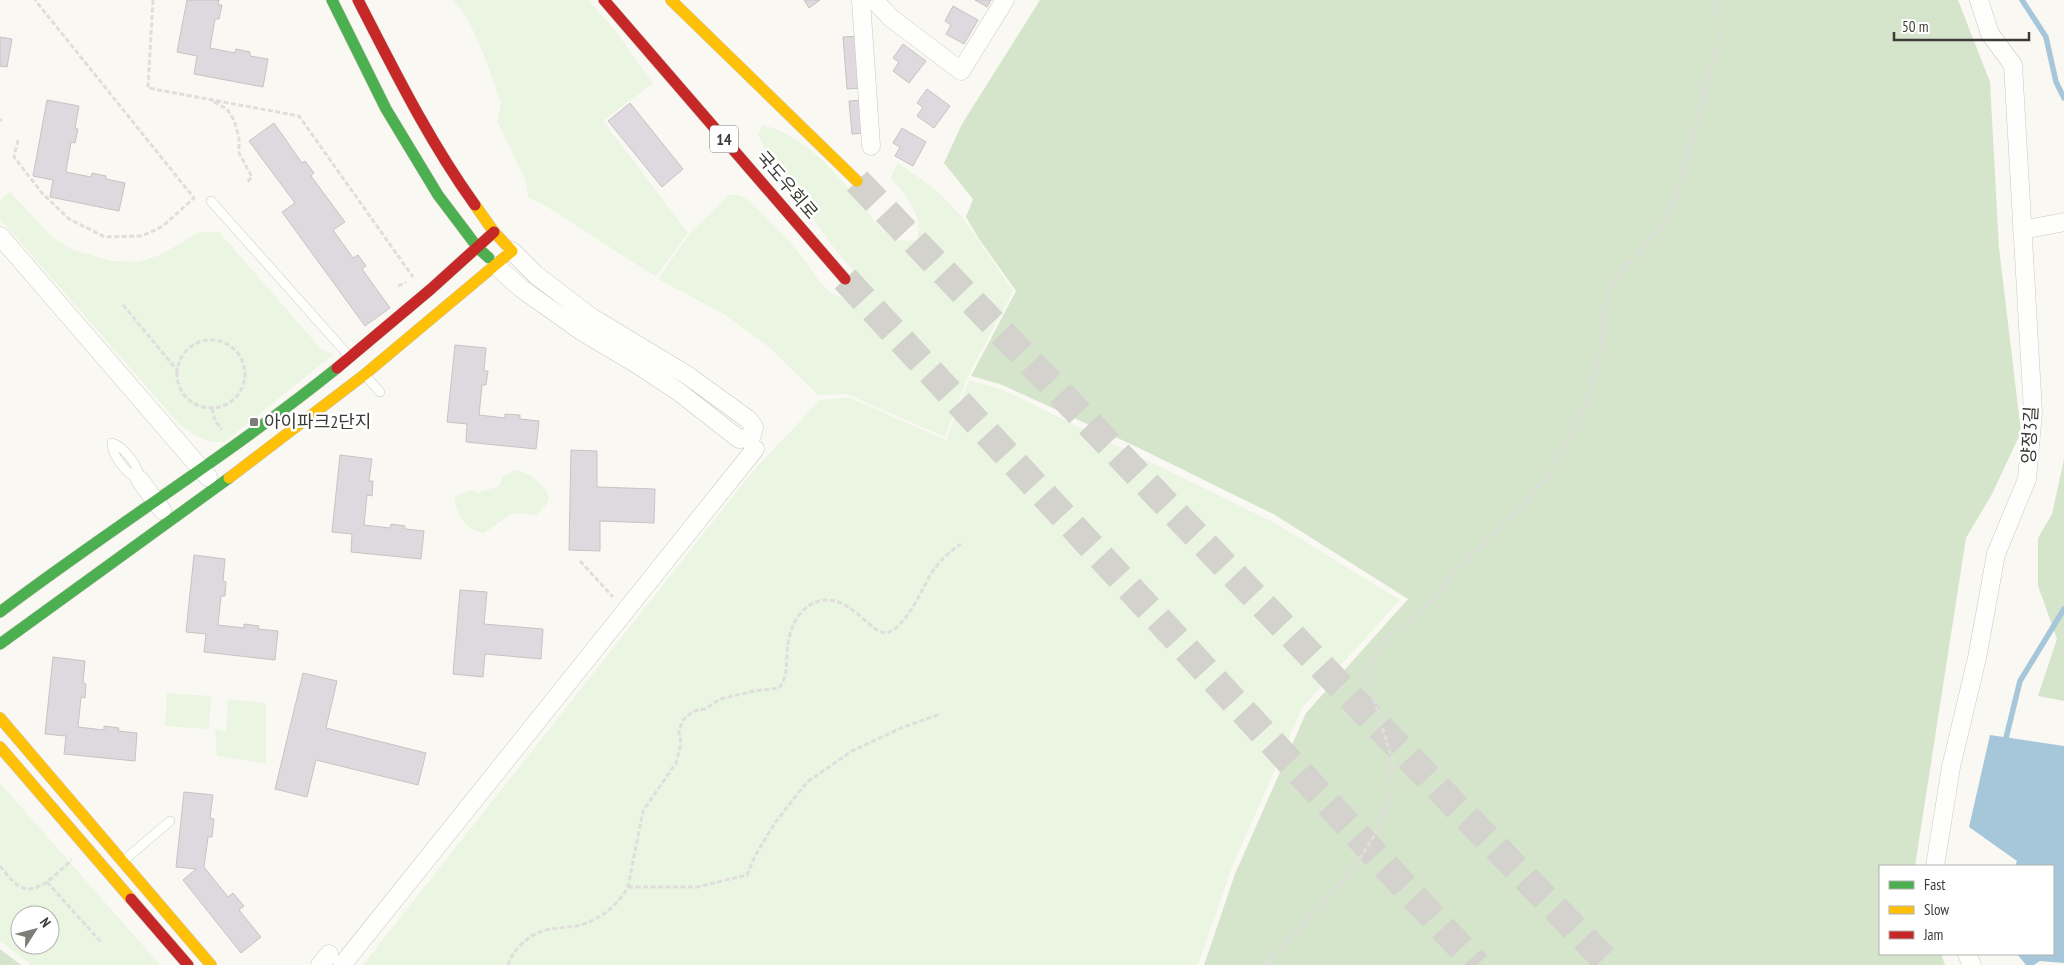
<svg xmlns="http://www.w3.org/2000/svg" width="2064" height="965" font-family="'PT Sans Narrow','Noto Sans KR',sans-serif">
  <rect width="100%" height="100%" fill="#faf8f2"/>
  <path fill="#eaf5e2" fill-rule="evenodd" d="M 452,0 L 588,0 L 614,29 L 653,83 L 603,121 L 688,233 L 656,277 L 546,206 L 528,197 L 526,181 L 497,121 L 501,103 L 484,55 L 467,17 Z
    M 762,125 C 803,134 834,171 860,202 C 868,212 875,224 885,232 C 895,240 904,243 917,240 C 924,215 905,196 891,177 L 898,163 L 935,189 L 963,218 L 1013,291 L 968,376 L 945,437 L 847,394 L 818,395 L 769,347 L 724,314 L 658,279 L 690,233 L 729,195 C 732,195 738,195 741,196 C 755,203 793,245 804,259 C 820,279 821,293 848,299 L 859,287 C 855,269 842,259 832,245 C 806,209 777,175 758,135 Z
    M 10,192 L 52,237 L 73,250 L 112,261 L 139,262 L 160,255 L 199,232 L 219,232 L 322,350 L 334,354 L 224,442 C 205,443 196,436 180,425 L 0,219 L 0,200 Z
    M 969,380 L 1001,389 L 1273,522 L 1400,600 L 1302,708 L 1232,867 L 1198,965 L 363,965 L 753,471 L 820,400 L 850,398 L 946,440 Z
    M 515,470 C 529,472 545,484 549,498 L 547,504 L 536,515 L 513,513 L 484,533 C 465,530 455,515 455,496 L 472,490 L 477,493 L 499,486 L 503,477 Z
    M 167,693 L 211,696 L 209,729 L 165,726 Z
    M 228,699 L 266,703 L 266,764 L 217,756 L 215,729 L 226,732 Z
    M 0,783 L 160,965 L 31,965 L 0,941 ZM 20,915 L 50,915 L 50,945 L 20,945 Z"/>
  <path fill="#d5e5cb" d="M 1040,0 L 1958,0 L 1990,82 L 1999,248 L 2021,432 L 1992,494 L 1966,538 L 1915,866 L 1880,866 L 1880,954 L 1941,954 L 1945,965 L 1204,965 L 1235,874 L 1306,713 L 1408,599 L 1275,515 L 1137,447 L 1000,384 L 971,376 L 1016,291 L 979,239 L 966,217 L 973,199 L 944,163 L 962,124 Z
    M 2064,459 L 2064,701 L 2038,696 L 2057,639 L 2038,586 L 2038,538 L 2052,514 Z
    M 0,949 L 21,965 L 0,965 Z"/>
  <path fill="#a6c6da" d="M 1990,735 L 2064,746 L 2064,963 L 2040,961 L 2034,965 L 2026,965 L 2017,954 L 2053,954 L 2053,866 L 2015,866 L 2017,861 L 1969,827 Z"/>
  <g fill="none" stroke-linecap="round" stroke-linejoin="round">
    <path stroke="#a6c6da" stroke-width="5.5" d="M 2022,0 L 2046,37 L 2056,82 L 2064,98
      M 2006,738 L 2020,681 L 2064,609"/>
  </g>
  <path fill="#ddd9de" stroke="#c6c4c3" d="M 187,0 L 219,0 L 218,5 L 222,5 L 219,19 L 215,19 L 210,48 L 235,53 L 236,49 L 250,52 L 250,56 L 268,59 L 263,87 L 194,74 L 197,56 L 177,52 Z
    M 804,0 L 820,0 L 809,8 Z
    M 975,0 L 991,0 L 987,7 Z
    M 953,6 L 978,20 L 964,44 L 946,34 L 951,25 L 945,21 Z
    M 859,36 L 862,88 L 847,89 L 843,37 Z
    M 0,37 L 12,39 L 7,67 L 0,66 Z
    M 903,44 L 926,61 L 909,83 L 893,71 L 899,62 L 893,58 Z
    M 927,89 L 950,106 L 934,128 L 917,116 L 923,107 L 917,103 Z
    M 47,100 L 79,106 L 75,128 L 78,129 L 75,143 L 71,142 L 66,172 L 91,177 L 92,173 L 106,176 L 106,179 L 125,183 L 119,211 L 50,197 L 53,180 L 33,176 Z
    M 865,100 L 867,133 L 852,134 L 849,101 Z
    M 630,103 L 683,169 L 662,187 L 608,121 Z
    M 274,123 L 302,163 L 305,161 L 314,173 L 311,176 L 345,222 L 333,230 L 353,258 L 358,255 L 366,266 L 362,269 L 390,308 L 365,326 L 282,212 L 295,203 L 249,141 Z
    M 902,128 L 926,142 L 913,166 L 895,156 L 900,147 L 893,143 Z
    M 455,345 L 486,348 L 484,371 L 488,371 L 486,385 L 482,385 L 479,415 L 505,418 L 505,414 L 520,415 L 520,419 L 539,421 L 536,449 L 466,442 L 467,424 L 447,422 Z
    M 571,450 L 597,451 L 597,487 L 655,489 L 654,523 L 600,521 L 600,551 L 569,550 Z
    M 340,455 L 372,459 L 369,481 L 373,481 L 372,496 L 367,495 L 364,525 L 390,528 L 391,524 L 405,526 L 405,529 L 424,531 L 421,559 L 351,552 L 352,534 L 332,532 Z
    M 194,555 L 225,559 L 223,581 L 226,582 L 225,596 L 221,596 L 218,625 L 244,628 L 244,624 L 259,626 L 258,629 L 278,631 L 275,660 L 204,652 L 206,634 L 186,632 Z
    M 460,590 L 487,592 L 484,624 L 543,629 L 541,659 L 485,654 L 483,677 L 453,674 Z
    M 53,657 L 85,661 L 83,683 L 86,684 L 85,698 L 81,697 L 78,727 L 104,730 L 104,726 L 119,728 L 118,731 L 137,733 L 135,761 L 64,754 L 66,736 L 45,734 Z
    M 303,673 L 337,681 L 326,728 L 426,753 L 418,785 L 316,760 L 307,797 L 275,789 Z
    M 184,792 L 213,795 L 210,818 L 214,819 L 212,837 L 208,837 L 204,867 L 228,897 L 233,893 L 244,906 L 239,910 L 261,937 L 241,953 L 183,880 L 196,869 L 176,867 Z"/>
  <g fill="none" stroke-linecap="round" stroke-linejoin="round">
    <path stroke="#d4d2cd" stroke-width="28" stroke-dasharray="28 14" stroke-linecap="butt" d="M 857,181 L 1414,763 L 1610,965
      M 845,279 L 1477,965"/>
    <g stroke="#cac8c4" stroke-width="10">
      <path id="lane" d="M 211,201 L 349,356
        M 365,375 L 380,392
        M 112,443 C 125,447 139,467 140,480 C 128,475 112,457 112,443 Z
        M 122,862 L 170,821"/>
    </g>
    <g stroke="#cac8c4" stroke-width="19">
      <path id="street" d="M 861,0 L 871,146
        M 874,0 L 891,18 L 961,71 L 1005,0
        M 2022,230 L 2064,222
        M 0,236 L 208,477
        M 496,266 L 522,289 L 581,331 L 635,363 L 679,392 L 739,439 L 746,438 L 752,435 L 754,427 L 749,420 L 687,375 L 591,317 L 536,275 L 512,251
        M 140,480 L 162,510
        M 1935,866 L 1951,767 L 1977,658 L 1996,554 L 2027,479 L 2033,412 L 2013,65 L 1990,34 L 1979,0
        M 1967,954 L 1972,965
        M 320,965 L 329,954
        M 342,965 L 755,449"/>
    </g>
    <g stroke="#cac8c4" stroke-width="12">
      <path id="fast" d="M 332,0 L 386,109 L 438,195 L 478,248 L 489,258
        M 0,612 C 111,528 229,455 337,368
        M 0,644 L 229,478"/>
    </g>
    <g stroke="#cac8c4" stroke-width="12">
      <path id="slow" d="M 671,0 L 857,181
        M 229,478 L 364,375 L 512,251 L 494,232 L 475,205
        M 0,718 L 211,965
        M 0,747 L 131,899"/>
    </g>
    <g stroke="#cac8c4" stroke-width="12">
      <path id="jam" d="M 358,0 C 394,70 429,141 475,205
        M 604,0 L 845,279
        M 337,368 L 431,289 L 494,232
        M 131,899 L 188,965"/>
    </g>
    <path stroke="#e0dedd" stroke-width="3" stroke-dasharray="5 2.5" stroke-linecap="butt" d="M 153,0 L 148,88 L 299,116 L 413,277
      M 214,102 L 227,109 L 234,120 L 239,138 L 239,153 L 252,177 L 246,183
      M 0,120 L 2,120
      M 18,140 L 14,157 L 42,193 L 69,219 L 105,237 L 140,236 L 149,233 L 163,226 L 194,198 L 35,0
      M 398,286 L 406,282
      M 123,305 L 177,370
      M177 374a34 34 0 1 1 68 0a34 34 0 1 1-68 0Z
      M 212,408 L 215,420 L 222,430
      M 580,561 L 613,597
      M 0,866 C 5,872 10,879 16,884 C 36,900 57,872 72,860
      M 47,882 L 101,942
      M 628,887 L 697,887 L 747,875 L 754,858 L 774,824 L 807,782 L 852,751 L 901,728 L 941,714
      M 508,965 C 512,951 528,935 543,931 C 555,927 569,928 581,925 C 602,918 617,906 628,887 L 643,811 L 676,763 L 681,743 L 679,731 L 683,720 L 693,711 L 705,709 L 720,699 L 754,691 L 779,688 C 788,676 786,665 787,652 C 788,632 797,609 816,602 C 851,590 871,639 889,632 C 908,624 921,590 931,574 C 939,561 949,552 961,544
      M 1265,965 L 1353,870 L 1375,834 L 1392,794 L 1391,756 L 1371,690 L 1371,662 L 1386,636 L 1427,607 L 1460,566 L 1520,509 L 1546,479 L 1568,441 L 1587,402 L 1600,357 L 1605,305 L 1613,281 L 1661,228 L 1676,198 L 1719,39 L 1716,0"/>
    <use href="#lane" stroke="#fefefd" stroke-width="9"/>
    <use href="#street" stroke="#fefefd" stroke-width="18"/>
    <use href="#fast" stroke="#4caf50" stroke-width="11"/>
    <use href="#slow" stroke="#ffc107" stroke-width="11"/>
    <use href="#jam" stroke="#c62828" stroke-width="11"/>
  </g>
  <rect fill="#7e7d78" stroke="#fff" stroke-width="2" x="249" y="417" width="10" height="10" rx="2.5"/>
  <g text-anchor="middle" stroke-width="5" stroke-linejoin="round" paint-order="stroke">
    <rect fill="#fff" stroke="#767673" stroke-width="1" x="710" y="125.5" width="28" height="27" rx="4"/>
    <g font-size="16" font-weight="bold" fill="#3c3b37">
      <text x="724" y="145">14</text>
    </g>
    <g font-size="18" fill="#3c3b37" stroke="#fff">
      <text transform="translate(787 185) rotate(49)" y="6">국도우회로</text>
      <text transform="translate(2030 435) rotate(-87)" y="6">양정3길</text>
    </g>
    <g font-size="18" fill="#3c3b37" stroke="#fff" text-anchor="start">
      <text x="264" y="428">아이파크2단지</text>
    </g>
  </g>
  <rect x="1879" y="865" width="175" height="90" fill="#ffffff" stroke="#b1b1af"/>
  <rect x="1889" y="881" width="25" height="8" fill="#4caf50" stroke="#b1b1af"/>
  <text x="1924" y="890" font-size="15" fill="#3c3b37">Fast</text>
  <rect x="1889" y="906" width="25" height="8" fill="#ffc107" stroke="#b1b1af"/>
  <text x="1924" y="915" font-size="15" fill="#3c3b37">Slow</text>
  <rect x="1889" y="931" width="25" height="8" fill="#c62828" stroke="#b1b1af"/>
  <text x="1924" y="940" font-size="15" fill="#3c3b37">Jam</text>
  <g transform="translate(35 930) rotate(54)"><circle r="24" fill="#ffffff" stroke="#b1b1af"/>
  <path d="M0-4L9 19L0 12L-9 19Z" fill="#7e7d78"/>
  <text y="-8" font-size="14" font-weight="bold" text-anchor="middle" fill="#3c3b37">N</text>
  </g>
  <path d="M1894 32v8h135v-8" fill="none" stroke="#3c3b37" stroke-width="2.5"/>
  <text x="1902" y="32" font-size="15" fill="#3c3b37" stroke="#ffffff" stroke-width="4" paint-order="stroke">50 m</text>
</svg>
